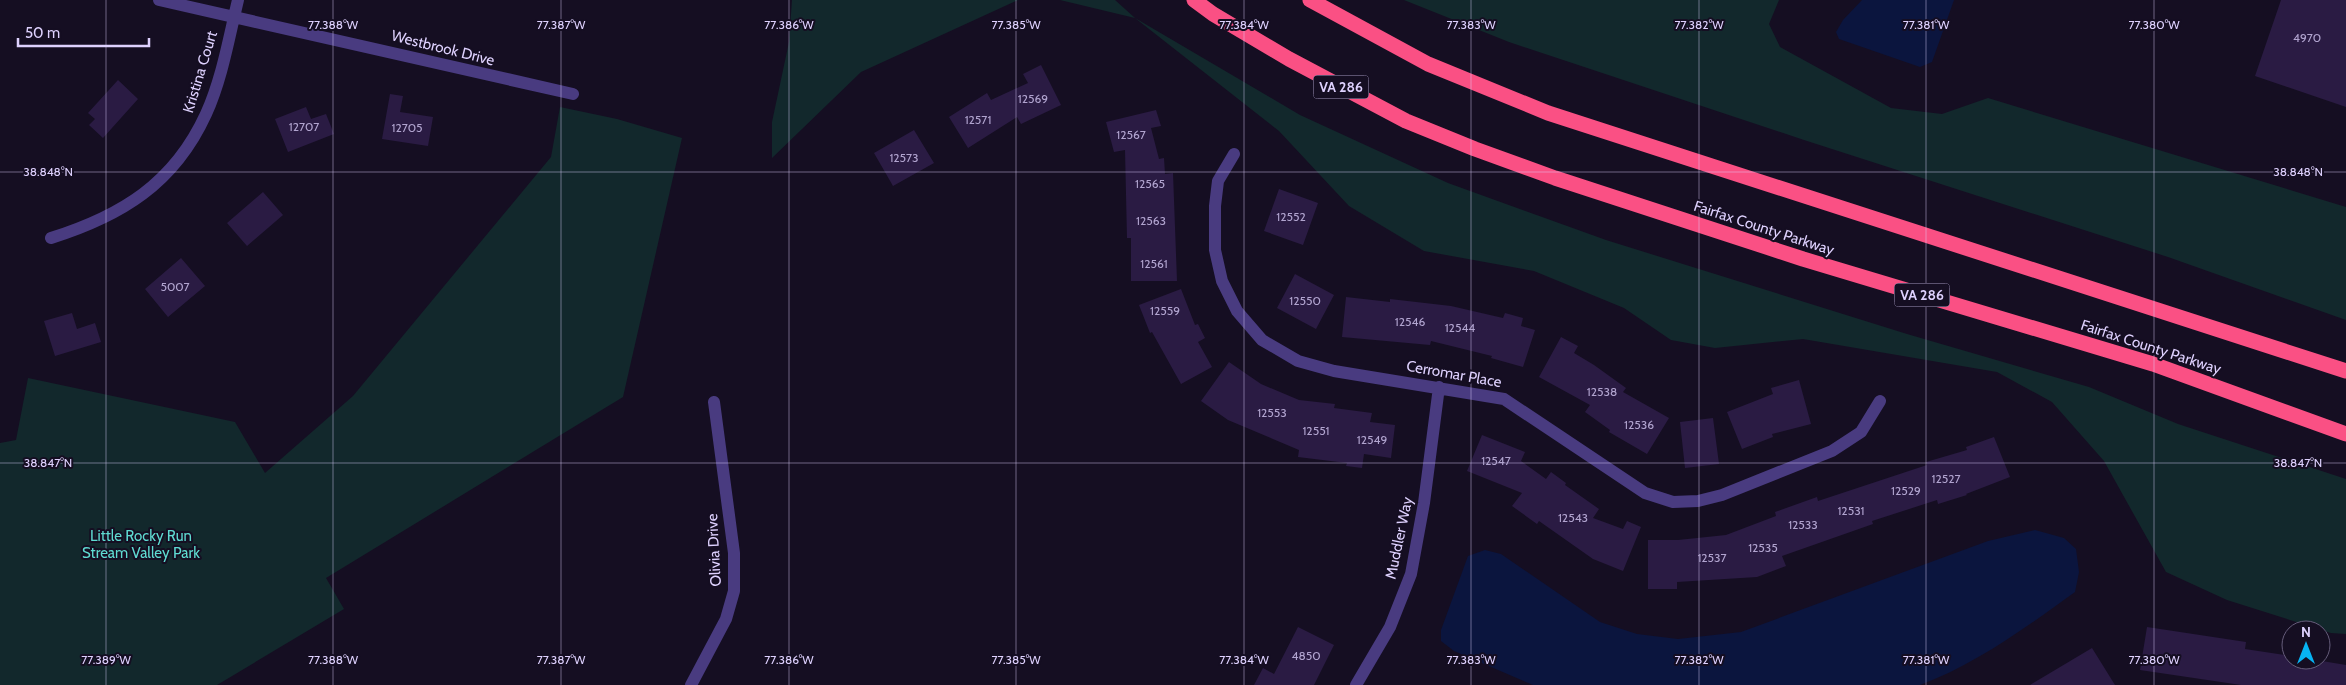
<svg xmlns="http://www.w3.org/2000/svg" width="2346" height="685" font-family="Cabin,sans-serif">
  <rect width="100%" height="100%" fill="#150e22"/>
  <path fill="#12282c" d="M 792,0 L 1018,0 L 861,72 L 772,158 L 772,122 L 789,42 Z
    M 1060,0 L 1115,0 L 1135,18 L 1300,115 L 1448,183 L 1606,240 L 1907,334 L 2089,387 L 2178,424 L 2346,479 L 2346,634 L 2331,633 L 2227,600 L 2166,572 L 2104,461 L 2052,402 L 1997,372 L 1803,339 L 1715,348 L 1671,340 L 1624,308 L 1534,271 L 1424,251 L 1349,206 L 1279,131 L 1135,18 Z
    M 1404,0 L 1779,0 L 1769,24 L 1780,47 L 1891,108 L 1942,114 L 1988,98 L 2346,207 L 2346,320 L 2168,257 L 1804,140 L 1509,42 Z
    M 560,107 L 617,119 L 682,138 L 623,397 L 326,578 L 344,609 L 217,685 L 0,685 L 0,443 L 16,440 L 28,378 L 235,422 L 265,473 L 353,396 L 551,157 Z"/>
  <path fill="#0b153e" d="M 1862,0 L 1954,0 L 1932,62 L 1920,67 L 1839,39 L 1836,32 L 1843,20 Z
    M 2035,530 L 2064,538 L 2076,549 L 2079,572 L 2075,592 C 2028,626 1975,665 1920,685 L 1533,685 L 1454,651 L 1441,641 L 1441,630 L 1468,556 L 1485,550 L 1501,554 L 1600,622 L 1637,634 L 1678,639 L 1741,632 L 1988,541 Z"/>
  <path fill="#2a1b43" d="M 2281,0 L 2346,0 L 2346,107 L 2255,76 Z
    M 1041,65 L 1061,105 L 1021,124 L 1017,117 L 968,148 L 949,117 L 987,93 L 991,100 L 1028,83 L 1023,74 Z
    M 118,80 L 138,99 L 103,138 L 89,125 L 95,119 L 88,113 Z
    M 390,94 L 403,96 L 400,112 L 433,117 L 428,146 L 382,139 Z
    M 306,107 L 311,119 L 326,114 L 334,134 L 288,152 L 275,119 Z
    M 1156,110 L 1161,126 L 1151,128 L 1159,159 L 1164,158 L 1165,174 L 1173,173 L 1177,281 L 1131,281 L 1131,238 L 1127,238 L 1125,150 L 1114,152 L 1106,122 Z
    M 914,130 L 934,163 L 893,186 L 874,153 Z
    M 1279,189 L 1318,203 L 1303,245 L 1264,231 Z
    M 263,192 L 283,215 L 247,246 L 227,223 Z
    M 181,258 L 205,286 L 168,317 L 145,289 Z
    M 1295,274 L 1334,295 L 1316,329 L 1277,308 Z
    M 1181,289 L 1195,325 L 1198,324 L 1205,338 L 1198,342 L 1212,367 L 1181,384 L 1152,332 L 1150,333 L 1139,305 Z
    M 1346,297 L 1390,302 L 1390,299 L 1451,306 L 1503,318 L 1505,313 L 1523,318 L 1521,326 L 1535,330 L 1523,367 L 1491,358 L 1492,356 L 1431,341 L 1430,345 L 1342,337 Z
    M 72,313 L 77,329 L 95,323 L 101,342 L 55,356 L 44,321 Z
    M 1561,337 L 1578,346 L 1574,353 L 1594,365 L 1626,388 L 1623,392 L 1669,418 L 1647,454 L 1609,432 L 1610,430 L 1585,412 L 1590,405 L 1539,377 Z
    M 1229,362 L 1261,384 L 1299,400 L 1335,404 L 1334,408 L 1372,413 L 1370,422 L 1395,425 L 1391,458 L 1364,454 L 1362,468 L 1346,466 L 1347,463 L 1298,457 L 1299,450 L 1228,420 L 1201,401 Z
    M 1799,380 L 1811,424 L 1772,434 L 1773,437 L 1742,449 L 1727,412 L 1773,394 L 1771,388 Z
    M 1713,418 L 1719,464 L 1685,468 L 1680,422 Z
    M 1482,435 L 1525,452 L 1521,461 L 1546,479 L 1551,472 L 1566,483 L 1565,485 L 1599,509 L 1593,518 L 1623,529 L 1627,521 L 1641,527 L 1623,571 L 1593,559 L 1539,521 L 1537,524 L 1512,506 L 1522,493 L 1467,471 Z
    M 1994,437 L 2010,477 L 1966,494 L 1967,495 L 1938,504 L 1937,500 L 1872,521 L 1873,524 L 1782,556 L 1786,566 L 1757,577 L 1677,582 L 1677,589 L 1648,589 L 1648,540 L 1678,540 L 1726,535 L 1776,516 L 1775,512 L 1817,497 L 1818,501 L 1927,465 L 1926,462 L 1967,450 L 1966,447 Z
    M 1298,627 L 1334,645 L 1314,685 L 1254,685 L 1263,668 L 1274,674 Z
    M 2147,627 L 2246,642 L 2245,649 L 2291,656 L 2291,660 L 2316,660 L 2346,665 L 2346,685 L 2241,685 L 2140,670 Z
    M 2092,648 L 2115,685 L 2030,685 Z"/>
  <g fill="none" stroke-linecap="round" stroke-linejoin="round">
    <path stroke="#493b80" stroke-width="12" d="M 159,0 L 573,94
      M 1234,154 L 1218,181 L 1215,206 L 1215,250 L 1222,281 L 1237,311 L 1262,340 L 1298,361 L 1334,371 L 1504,399 L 1645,493 L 1673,502 L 1698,501 L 1722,495 L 1832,451 L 1861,432 L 1880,401
      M 51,238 C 121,216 174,184 206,114 C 222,79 229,37 238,0
      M 691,685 L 726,619 L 734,591 L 734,553 L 714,402
      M 1356,685 L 1390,627 L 1411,574 L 1424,503 L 1439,387"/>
    <path stroke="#fa5084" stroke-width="15" d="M 1194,0 L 1213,14 L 1289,59 L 1406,121 L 1475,149 L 1555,178 L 1803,259 L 2153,364 L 2346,434
      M 1310,0 L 1428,64 L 1548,113 L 2346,371"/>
  </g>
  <path fill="none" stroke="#ded1fe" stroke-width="1" stroke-opacity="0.45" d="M 106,0 L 106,685M 333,0 L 333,685M 561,0 L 561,685M 789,0 L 789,685M 1016,0 L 1016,685M 1244,0 L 1244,685M 1471,0 L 1471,685M 1699,0 L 1699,685M 1926,0 L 1926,685M 2154,0 L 2154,685M 0,172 L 2346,172M 0,463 L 2346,463"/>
  <g text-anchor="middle" stroke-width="4" stroke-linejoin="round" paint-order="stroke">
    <g font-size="12" fill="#b1a4cf">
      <text x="2307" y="42">4970</text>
      <text x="1033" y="103">12569</text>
      <text x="978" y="124">12571</text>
      <text x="304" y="131">12707</text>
      <text x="407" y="132">12705</text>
      <text x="1131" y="139">12567</text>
      <text x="904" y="162">12573</text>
      <text x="1150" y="188">12565</text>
      <text x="1291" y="221">12552</text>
      <text x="1151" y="225">12563</text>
      <text x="1154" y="268">12561</text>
      <text x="175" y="291">5007</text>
      <text x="1305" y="305">12550</text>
      <text x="1165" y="315">12559</text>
      <text x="1410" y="326">12546</text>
      <text x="1460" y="332">12544</text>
      <text x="1602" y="396">12538</text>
      <text x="1272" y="417">12553</text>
      <text x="1639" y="429">12536</text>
      <text x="1316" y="435">12551</text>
      <text x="1372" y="444">12549</text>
      <text x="1496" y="465">12547</text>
      <text x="1946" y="483">12527</text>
      <text x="1906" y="495">12529</text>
      <text x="1851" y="515">12531</text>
      <text x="1573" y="522">12543</text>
      <text x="1803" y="529">12533</text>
      <text x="1763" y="552">12535</text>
      <text x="1712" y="562">12537</text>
      <text x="1306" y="660">4850</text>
    </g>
    <g fill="#150e22" stroke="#a296bc" stroke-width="1">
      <rect x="1313.5" y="75.5" width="55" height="23" rx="4"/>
      <rect x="1894.5" y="283.5" width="55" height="23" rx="4"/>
    </g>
    <g font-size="14" font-weight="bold" fill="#ded1fe">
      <text x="1341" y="92">VA 286</text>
      <text x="1922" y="300">VA 286</text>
    </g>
    <g font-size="15" fill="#ded1fe" stroke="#150e22">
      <text transform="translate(443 48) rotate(14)" y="5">Westbrook Drive</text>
      <text transform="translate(200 72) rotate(-73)" y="5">Kristina Court</text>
      <text transform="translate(1764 228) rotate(18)" y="5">Fairfax County Parkway</text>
      <text transform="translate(2151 347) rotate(18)" y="5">Fairfax County Parkway</text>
      <text transform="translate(1454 374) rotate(10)" y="5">Cerromar Place</text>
      <text transform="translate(1399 538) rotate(-78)" y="5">Muddler Way</text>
      <text transform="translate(714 550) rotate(-93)" y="5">Olivia Drive</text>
    </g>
    <g font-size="15" fill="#5fdbd2" stroke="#150e22">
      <text x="141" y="541">Little Rocky Run<tspan x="141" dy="17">Stream Valley Park</tspan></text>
    </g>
  </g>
  <g font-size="12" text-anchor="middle" fill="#ded1fe" stroke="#150e22" stroke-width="4" stroke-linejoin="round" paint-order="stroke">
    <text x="333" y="29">77.388°W</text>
    <text x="561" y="29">77.387°W</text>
    <text x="789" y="29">77.386°W</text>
    <text x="1016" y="29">77.385°W</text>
    <text x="1244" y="29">77.384°W</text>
    <text x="1471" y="29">77.383°W</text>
    <text x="1699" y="29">77.382°W</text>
    <text x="1926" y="29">77.381°W</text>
    <text x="2154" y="29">77.380°W</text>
    <text x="48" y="176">38.848°N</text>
    <text x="2298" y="176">38.848°N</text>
    <text x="48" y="467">38.847°N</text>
    <text x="2298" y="467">38.847°N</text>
    <text x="106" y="664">77.389°W</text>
    <text x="333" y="664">77.388°W</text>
    <text x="561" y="664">77.387°W</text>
    <text x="789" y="664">77.386°W</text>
    <text x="1016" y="664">77.385°W</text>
    <text x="1244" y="664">77.384°W</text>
    <text x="1471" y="664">77.383°W</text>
    <text x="1699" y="664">77.382°W</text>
    <text x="1926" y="664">77.381°W</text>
    <text x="2154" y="664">77.380°W</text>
  </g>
  <g transform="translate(2306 645)"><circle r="24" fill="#150e22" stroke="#655c7a"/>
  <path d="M0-4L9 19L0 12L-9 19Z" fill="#07b3f3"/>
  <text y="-8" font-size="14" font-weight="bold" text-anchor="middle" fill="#ded1fe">N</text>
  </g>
  <path d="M18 38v8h131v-8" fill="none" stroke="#ded1fe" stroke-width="2.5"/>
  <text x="25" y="38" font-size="15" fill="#ded1fe" stroke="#150e22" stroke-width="4" paint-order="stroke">50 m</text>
</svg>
